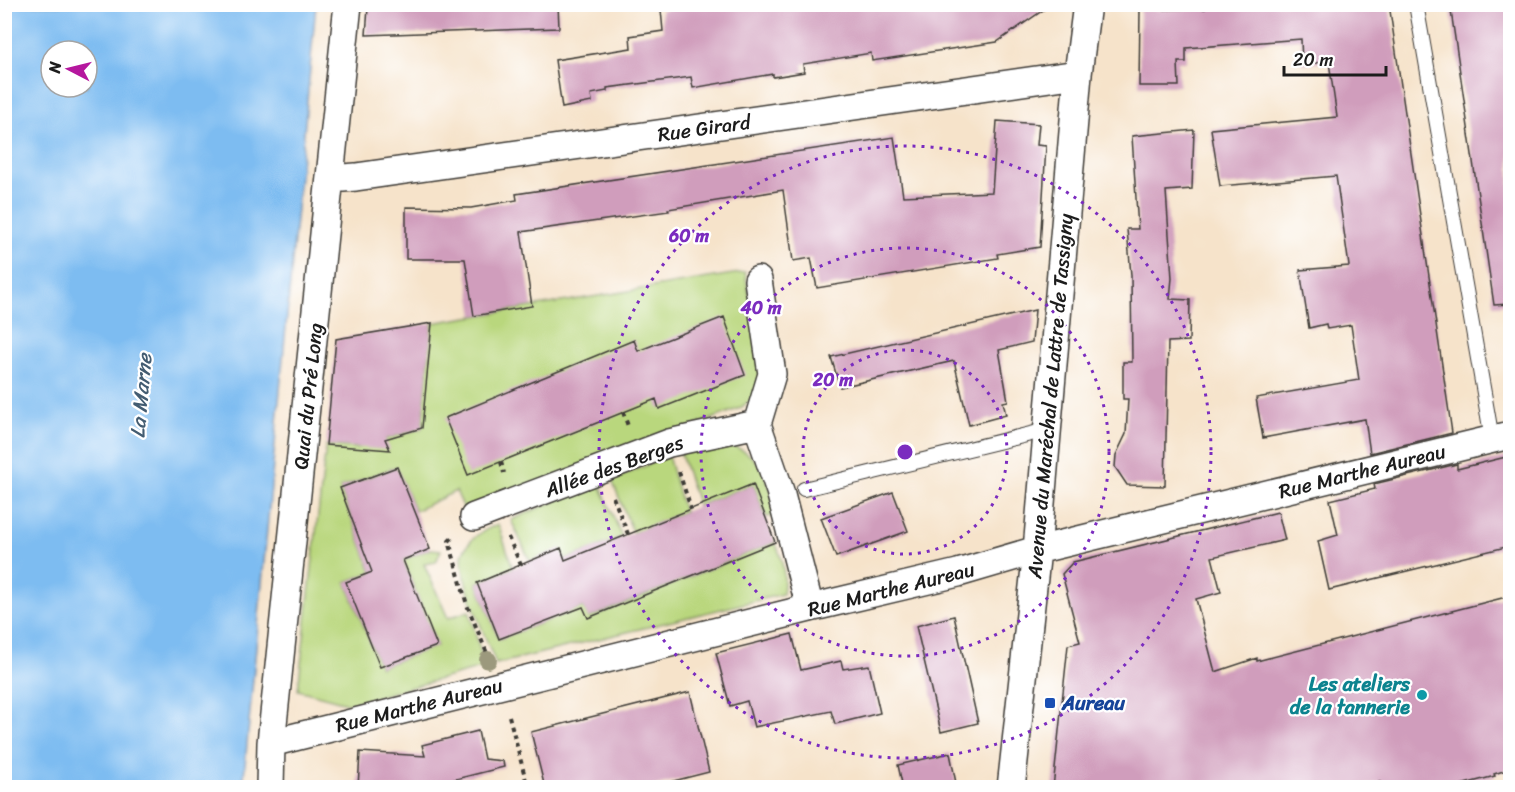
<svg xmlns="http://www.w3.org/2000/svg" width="1515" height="792" font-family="Sriracha,sans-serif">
  <rect width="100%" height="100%" fill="#fff"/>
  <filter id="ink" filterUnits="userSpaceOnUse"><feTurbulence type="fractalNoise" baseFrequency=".0167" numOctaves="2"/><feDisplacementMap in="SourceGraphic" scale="12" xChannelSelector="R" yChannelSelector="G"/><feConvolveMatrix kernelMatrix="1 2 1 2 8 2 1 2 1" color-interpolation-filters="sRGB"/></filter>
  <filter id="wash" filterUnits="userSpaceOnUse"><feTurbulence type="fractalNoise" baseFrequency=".008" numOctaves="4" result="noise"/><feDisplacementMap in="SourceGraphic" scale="24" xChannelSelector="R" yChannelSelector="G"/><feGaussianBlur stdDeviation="1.35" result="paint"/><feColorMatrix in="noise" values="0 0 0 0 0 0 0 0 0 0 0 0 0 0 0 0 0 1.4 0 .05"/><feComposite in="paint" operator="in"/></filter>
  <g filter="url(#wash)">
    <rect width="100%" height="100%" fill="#f6e3ca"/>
    <path fill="#b9d77d" stroke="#6a7a4c" stroke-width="1.5" d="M 745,272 L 763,372 L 759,394 L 740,408 L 467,515 L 456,491 L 415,511 L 396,467 L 340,488 L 372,572 L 346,582 L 380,667 L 437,646 L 403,560 L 430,549 L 441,550 L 436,562 L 424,564 L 448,618 L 469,611 L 485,667 L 350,704 L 298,690 L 326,445 L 357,448 L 422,428 L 432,323 Z
      M 718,443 C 763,449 766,478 779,515 L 766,517 L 753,484 L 698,506 L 679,449 Z
      M 668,456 L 684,512 L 633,533 L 612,480 Z
      M 599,482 L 622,537 L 565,560 L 561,549 L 530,561 L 511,520 Z
      M 498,524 L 513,568 L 477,583 L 499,639 L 583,607 L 589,618 L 775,542 C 783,559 786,575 783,594 L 496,664 C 488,643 456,571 463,553 C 471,536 483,531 498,524 Z"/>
    <path fill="#7dbcf1" stroke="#4c6c86" stroke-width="1.5" fill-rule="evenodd" d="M 6,5 L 316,5 L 243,787 L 5,787 L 4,22 ZM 51,51 L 87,51 L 87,87 L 51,87 Z"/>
    <g id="blocks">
      <path fill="#d09dbc" d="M 476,4 L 558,4 L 559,28 L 366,35 L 368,8 Z
        M 703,4 L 1052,4 L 997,42 L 872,61 L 871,53 L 803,64 L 804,72 L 773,77 L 773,74 L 693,88 L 691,77 L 607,88 L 607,91 L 591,94 L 592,102 L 562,108 L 555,60 L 631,48 L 630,36 L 663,31 L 661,10 Z
        M 1205,4 L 1389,4 L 1452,433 L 1370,453 L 1365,419 L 1263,438 L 1256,398 L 1359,380 L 1351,325 L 1327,329 L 1326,324 L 1309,328 L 1300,270 L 1349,266 L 1336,176 L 1220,186 L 1211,129 L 1337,117 L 1329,62 L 1302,64 L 1301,39 L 1186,48 L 1186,62 L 1178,62 L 1179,86 L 1139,86 L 1140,10 L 1205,9 Z
        M 1450,4 L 1510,4 L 1510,304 L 1494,305 Z
        M 997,121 L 1039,124 L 1037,145 L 1046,146 L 1040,247 L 997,254 L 998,258 L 817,288 L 811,258 L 793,261 L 783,190 L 668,209 L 669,211 L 521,232 L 532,306 L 474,316 L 465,259 L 406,259 L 406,207 L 471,208 L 517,200 L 516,194 L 894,137 L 903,196 L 992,192 Z
        M 1194,130 L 1192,189 L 1166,191 L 1172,278 L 1170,299 L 1190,300 L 1189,341 L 1168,342 L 1165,486 L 1127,485 L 1115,467 L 1116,455 L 1126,434 L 1128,399 L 1123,399 L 1123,362 L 1132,362 L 1131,275 L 1127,229 L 1138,229 L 1132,136 Z
        M 1035,310 L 1032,342 L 999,350 L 1008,401 L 1003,402 L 1006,415 L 969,425 L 954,361 L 840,387 L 831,357 Z
        M 724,317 L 745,375 L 659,409 L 656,399 L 468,475 L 445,418 L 634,340 L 638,351 Z
        M 432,323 L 422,428 L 385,439 L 390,450 L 326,445 L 336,339 Z
        M 1510,456 L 1510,546 L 1329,590 L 1318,541 L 1338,535 L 1330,500 L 1375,489 L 1374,484 L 1457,464 L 1457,469 Z
        M 397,467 L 430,549 L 403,560 L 437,646 L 380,667 L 346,582 L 372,572 L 340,488 Z
        M 753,484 L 775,542 L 588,618 L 583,607 L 499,639 L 477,583 L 561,548 L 565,560 Z
        M 893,492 L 908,531 L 836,557 L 821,518 Z
        M 1278,512 L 1285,540 L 1212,557 L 1221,592 L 1196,599 L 1215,672 L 1257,658 L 1257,661 L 1510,596 L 1510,769 L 1494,774 L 1495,776 L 1449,788 L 1381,788 L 1380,782 L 1356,788 L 1053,788 L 1068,645 L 1080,642 L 1062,574 L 1073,562 Z
        M 954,616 L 978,723 L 941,732 L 916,626 Z
        M 792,634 L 801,670 L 841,661 L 843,669 L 869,665 L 880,713 L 835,724 L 831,711 L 754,727 L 747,701 L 730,706 L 716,653 Z
        M 690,692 L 709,772 L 646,788 L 545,788 L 531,732 Z
        M 478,731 L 484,759 L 503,761 L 504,767 L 420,788 L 358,788 L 360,752 L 425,756 L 422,745 Z
        M 950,753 L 957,788 L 903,788 L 898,765 Z"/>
    </g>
  </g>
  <g filter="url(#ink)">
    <use href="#blocks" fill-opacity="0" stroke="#3d3a36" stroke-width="1.5"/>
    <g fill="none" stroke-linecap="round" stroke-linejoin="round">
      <g stroke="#3d3a36" stroke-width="16">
        <path id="lane" d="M 1416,4 L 1492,439
          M 804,489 L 1047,430"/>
      </g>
      <g stroke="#3d3a36" stroke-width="30">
        <path id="street" d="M 330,179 L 356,177 L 1078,74
          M 757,424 L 772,374 L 758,280
          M 474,517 L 669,443 L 757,424 L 780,491 L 810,608
          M 271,743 L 810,608 L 958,573 L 1037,550 L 1510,435
          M 270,788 L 271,743 L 348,4
          M 1011,788 L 1037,550 L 1078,74 L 1087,4"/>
      </g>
      <path stroke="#3d3a36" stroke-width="4" stroke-dasharray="4.5 4.5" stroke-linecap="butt" d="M 623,412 L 628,426
        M 501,462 L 504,473
        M 679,472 L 691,509
        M 613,497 L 628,534
        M 508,537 L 521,565
        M 452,538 L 449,541 L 467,605 L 489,658
        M 509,716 L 528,788"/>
      <use href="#lane" stroke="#fff" stroke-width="14"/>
      <use href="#street" stroke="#fff" stroke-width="27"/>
    </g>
    <circle fill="#9c997d" cx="488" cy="660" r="9"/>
  </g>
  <g fill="none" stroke="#7b2cbf" stroke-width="3" stroke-dasharray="3 6">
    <circle cx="905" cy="452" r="102"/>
    <circle cx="905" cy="452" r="204"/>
    <circle cx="905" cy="452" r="306"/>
  </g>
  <circle fill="#0f9aa8" stroke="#fff" stroke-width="2" cx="1422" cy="695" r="6"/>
  <rect fill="#1a4fb4" stroke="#fff" stroke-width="2" x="1044" y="697" width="12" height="12" rx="3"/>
  <g text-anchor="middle" stroke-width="4.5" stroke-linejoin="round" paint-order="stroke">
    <g font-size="20" fill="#1c1c1c" stroke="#fff">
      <text transform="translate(704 128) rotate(-8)" y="7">Rue Girard</text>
      <text transform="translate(308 396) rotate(-84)" y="7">Quai du Pré Long</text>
      <text transform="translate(1050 396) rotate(-85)" y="7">Avenue du Maréchal de Lattre de Tassigny</text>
      <text transform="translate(614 466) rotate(-20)" y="7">Allée des Berges</text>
      <text transform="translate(1362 471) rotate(-14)" y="7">Rue Marthe Aureau</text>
      <text transform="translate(891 589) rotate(-14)" y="7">Rue Marthe Aureau</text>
      <text transform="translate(419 705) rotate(-14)" y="7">Rue Marthe Aureau</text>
    </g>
    <g font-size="20" font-weight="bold" fill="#0d838f" stroke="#fff" text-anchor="end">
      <text x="1410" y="691">Les ateliers<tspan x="1410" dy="23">de la tannerie</tspan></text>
    </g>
    <g font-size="20" font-weight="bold" fill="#164399" stroke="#fff" text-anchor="start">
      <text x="1062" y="710">Aureau</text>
    </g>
    <g font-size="21" font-style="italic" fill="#435c71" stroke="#fff">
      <text transform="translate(141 396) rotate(-85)" y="7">La Marne</text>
    </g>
  </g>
  <circle cx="905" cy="452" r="9" fill="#7b2cbf" stroke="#fff" stroke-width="3"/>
  <g font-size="18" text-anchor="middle" font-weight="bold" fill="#7b2cbf" stroke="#fff" stroke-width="4.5" stroke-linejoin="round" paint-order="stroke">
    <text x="689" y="242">60 m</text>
    <text x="761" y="314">40 m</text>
    <text x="833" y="386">20 m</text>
  </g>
  <rect width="1515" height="792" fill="none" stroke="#fff" stroke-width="24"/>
  <g transform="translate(69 69) rotate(277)"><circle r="28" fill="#ffffff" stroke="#a4a4a4" stroke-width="1.5"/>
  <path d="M0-4.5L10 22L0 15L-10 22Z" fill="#b5179e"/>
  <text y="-9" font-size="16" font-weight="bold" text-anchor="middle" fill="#1c1c1c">N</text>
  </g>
  <path d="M1284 66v9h102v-9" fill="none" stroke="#1c1c1c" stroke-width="3"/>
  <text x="1293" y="66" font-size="18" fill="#1c1c1c" stroke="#ffffff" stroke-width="4.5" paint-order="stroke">20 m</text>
</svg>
